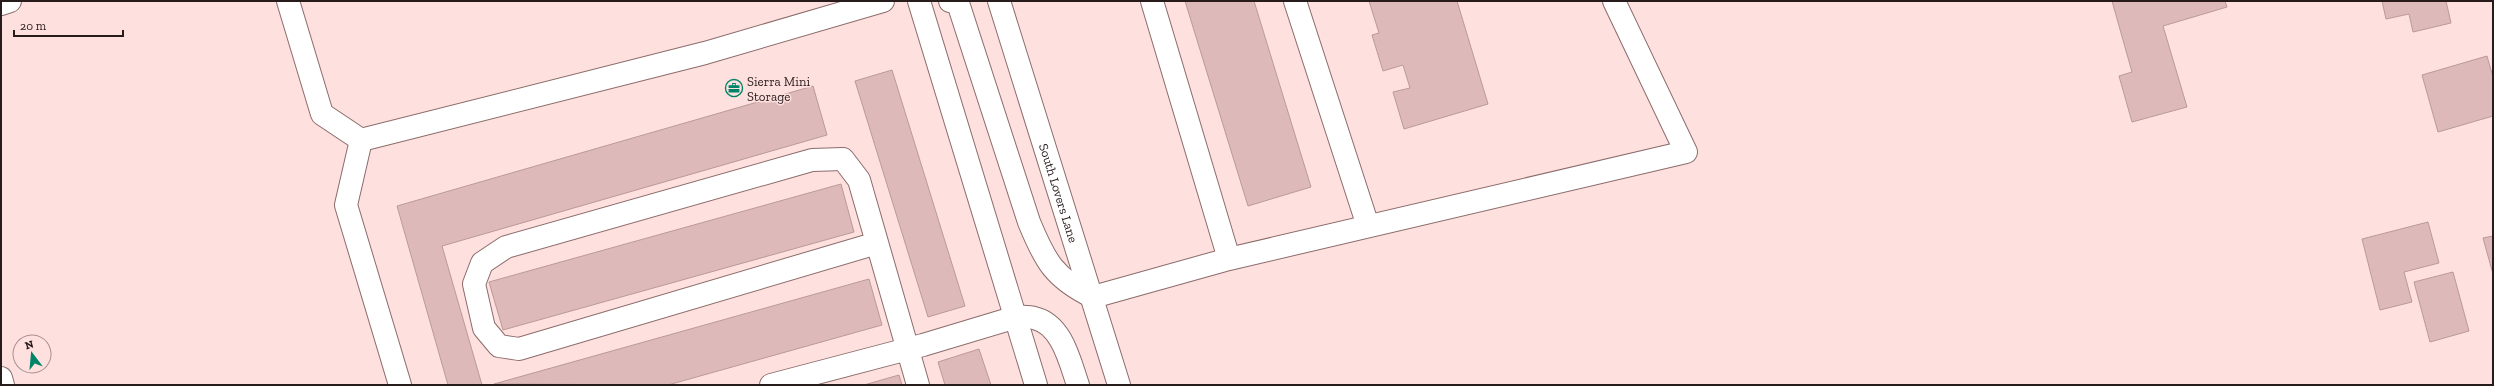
<svg xmlns="http://www.w3.org/2000/svg" width="2494" height="386" font-family="'Zilla Slab',serif">
  <rect width="100%" height="100%" fill="#fee0df"/>
  <path fill="#ddbab9" stroke="#bb9998" d="M 1185,1 L 1254,1 L 1311,187 L 1248,206 Z
    M 1369,1 L 1457,1 L 1488,104 L 1404,129 L 1393,92 L 1410,88 L 1403,65 L 1383,71 L 1372,35 L 1379,33 Z
    M 2112,1 L 2225,1 L 2227,7 L 2163,26 L 2187,107 L 2132,122 L 2119,76 L 2132,72 Z
    M 2382,1 L 2446,1 L 2451,23 L 2413,32 L 2409,14 L 2386,19 Z
    M 2487,56 L 2493,77 L 2493,116 L 2438,132 L 2422,75 Z
    M 892,70 L 965,306 L 928,317 L 855,81 Z
    M 813,86 L 827,135 L 442,246 L 482,385 L 448,385 L 397,206 Z
    M 841,184 L 854,232 L 503,330 L 489,282 Z
    M 2428,222 L 2439,263 L 2404,272 L 2412,302 L 2380,310 L 2362,239 Z
    M 2493,236 L 2493,274 L 2483,238 Z
    M 2453,272 L 2469,331 L 2430,342 L 2414,282 Z
    M 869,279 L 882,325 L 668,385 L 494,384 Z
    M 979,349 L 991,385 L 945,385 L 938,362 Z
    M 899,375 L 902,385 L 864,385 Z"/>
  <g fill="none" stroke-linecap="round" stroke-linejoin="round">
    <g stroke="#8b6c6b" stroke-width="24">
      <path id="minor" d="M 288,1 L 322,114 L 361,140
        M 1152,1 L 1229,259
        M 1295,1 L 1368,226
        M 1,4 L 10,1
        M 877,243 L 519,349 L 499,346 L 484,328 L 474,284 L 482,263 L 506,247 L 812,160 L 843,159 L 859,180 L 918,385
        M 1093,297 L 1229,259 L 1686,152 L 1614,1
        M 1,378 L 3,385
        M 400,385 L 346,205 L 361,140 L 705,53 L 883,1
        M 771,385 L 923,345 L 1016,317"/>
    </g>
    <g stroke="#8b6c6b" stroke-width="24">
      <g id="major">
        <path d="M 919,1 L 1036,385"/>
        <path d="M 950,1 L 958,3 L 1029,222 C 1045,261 1054,278 1093,297"/>
        <path id="s1" d="M 999,1 L 1119,385"/>
        <path d="M 1016,317 C 1021,317 1028,316 1034,318 C 1062,324 1070,362 1078,385"/>
      </g>
    </g>
    <use href="#minor" stroke="#fff" stroke-width="22"/>
    <use href="#major" stroke="#fff" stroke-width="22"/>
  </g>
  <defs>
    <g id="office-ring" transform="scale(0.9)"><circle r="9.5" fill="#fee0df" stroke="#008467" stroke-width="1.5"/><path d="M-6-3h4V-5.5h4V-3h4V5H-6ZM-1-4.5V-3h2v-1.5ZM-6 0V1H6V0Z" fill="#008467"/></g>
  </defs>
  <g fill-rule="evenodd">
    <use href="#office-ring" x="734" y="88"/>
  </g>
  <g text-anchor="middle" stroke-width="3" stroke-linejoin="round" paint-order="stroke">
    <g font-size="13" fill="#281b1b" stroke="#fee0df" text-anchor="start">
      <text x="747" y="86">Sierra Mini<tspan x="747" dy="15">Storage</tspan></text>
    </g>
    <g font-size="13" fill="#281b1b" stroke="#fee0df">
      <text dy="5" stroke="none"><textPath href="#s1" startOffset="201">South Lovers Lane</textPath></text>
    </g>
  </g>
  <rect width="2494" height="386" fill="none" stroke="#281b1b" stroke-width="4"/>
  <g transform="translate(32 354) rotate(344)"><circle r="19" fill="#fee0df" stroke="#a89191"/>
  <path d="M0-3L7 15L0 10L-7 15Z" fill="#008467"/>
  <text y="-6" font-size="11" font-weight="bold" text-anchor="middle" fill="#281b1b">N</text>
  </g>
  <path d="M14 30v6h109v-6" fill="none" stroke="#281b1b" stroke-width="2"/>
  <text x="20" y="30" font-size="12" fill="#281b1b" stroke="#fee0df" stroke-width="3" paint-order="stroke">20 m</text>
</svg>
